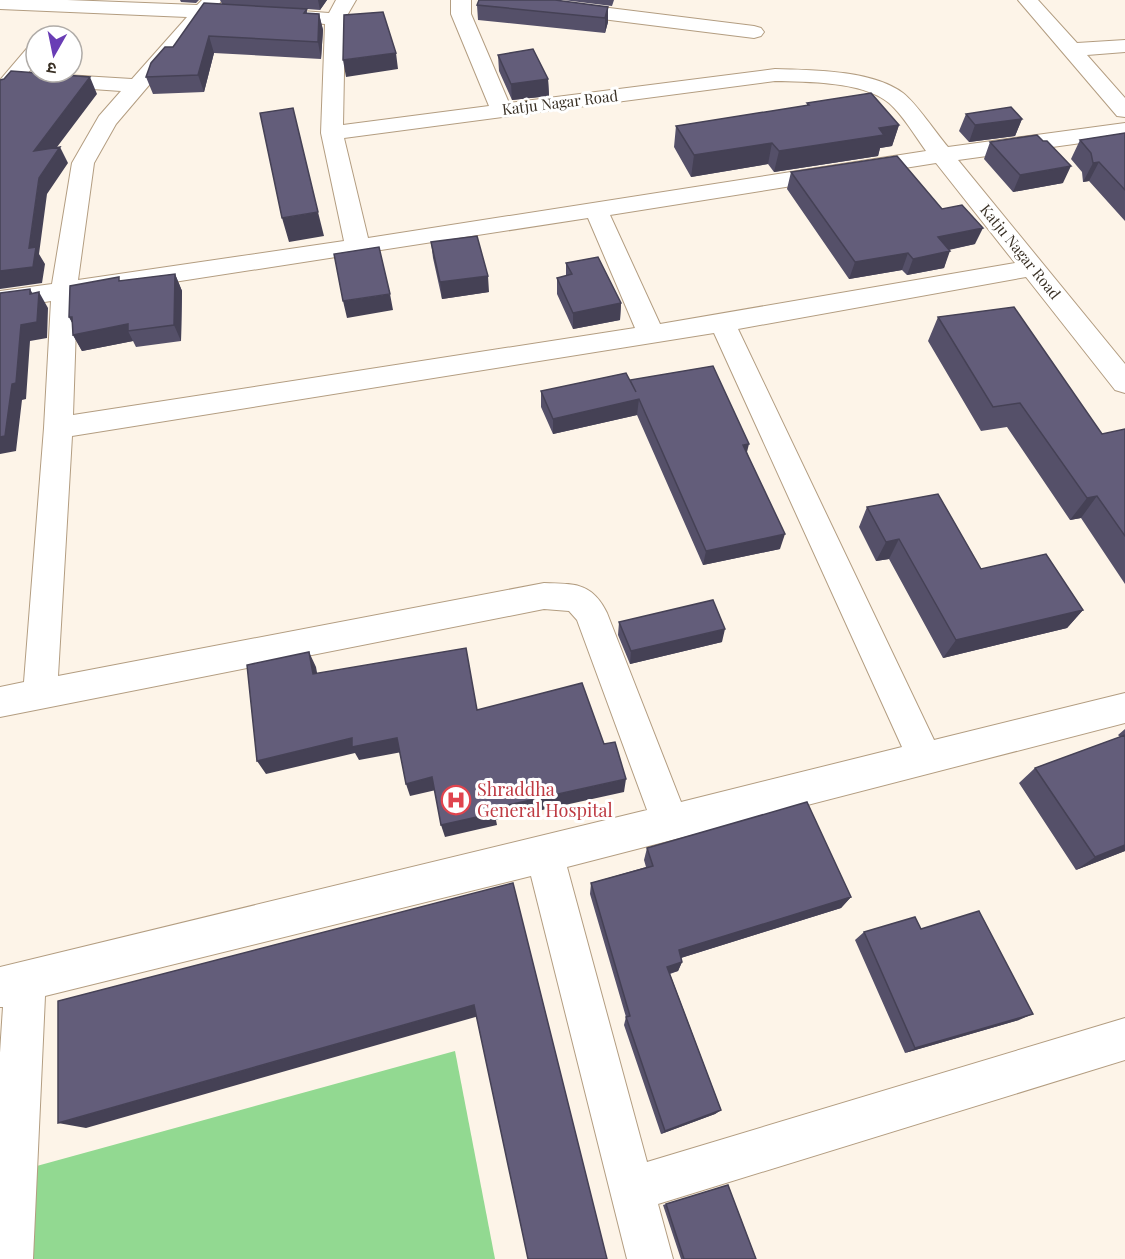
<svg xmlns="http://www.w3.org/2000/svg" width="1125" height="1259" font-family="'Playfair Display','Noto Sans Devanagari',serif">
  <rect width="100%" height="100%" fill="#fdf4e8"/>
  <path fill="#92d991" d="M 455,1051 L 495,1259 L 2,1259 L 4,1175 Z"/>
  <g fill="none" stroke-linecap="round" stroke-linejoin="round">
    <g stroke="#b39d81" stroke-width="2">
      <path id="minor" d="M 0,0 L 67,0 L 197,5 L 202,0 L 222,0 L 217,6 L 224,8 L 227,12 L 224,16 L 207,17 L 116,124 L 94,163 L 78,280 L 344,241 L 321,133 L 325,24 L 268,19 L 265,15 L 268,11 L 275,9 L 329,13 L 336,0 L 356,0 L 345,19 L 343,125 L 489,106 L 451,14 L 451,0 L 471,0 L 471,14 L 509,103 L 775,69 C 812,70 872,70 903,93 C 917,104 936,133 948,147 L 1125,123 L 1125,137 L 958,160 L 1125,364 L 1125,393 L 1115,390 L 1026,277 L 738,329 L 934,740 L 1125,693 L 1125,723 L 567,867 L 647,1162 L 1125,1018 L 1125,1060 L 658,1204 L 673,1259 L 627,1259 L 531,876 L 45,996 L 33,1259 L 0,1259 L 0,1053 L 3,1007 L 0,1007 L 0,967 L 647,810 L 577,620 L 569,611 L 544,609 L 0,717 L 0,687 L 24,682 L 44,428 L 51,301 L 0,309 L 0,291 L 52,284 L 72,163 L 99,116 L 121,91 L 49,86 L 42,84 L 39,80 L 42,76 L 49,74 L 132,79 L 187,17 L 0,9 ZM 775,81 C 807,82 863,81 889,103 C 903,115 915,136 926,151 L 368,238 L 344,138 ZM 936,163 L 1015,263 L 660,324 L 610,215 ZM 588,218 L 635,328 L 73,415 L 77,297 ZM 714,333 L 902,747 L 681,802 L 607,613 C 592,582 574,584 544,583 L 58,676 L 72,436 Z
        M 489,0 L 545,0 L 754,26 L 761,28 L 764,32 L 761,36 L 754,38 L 499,6 L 492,4 Z
        M 1018,0 L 1038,0 L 1077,43 L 1125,40 L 1125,52 L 1087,55 L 1125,98 L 1125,117 L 1117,116 Z
        M 36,44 L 36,63 L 8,98 L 0,99 L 0,80 L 29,46 Z"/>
    </g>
    <use href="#minor" fill="#fff" fill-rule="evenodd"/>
  </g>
  <path fill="#555069" d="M 180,0 L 199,0 L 196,3 L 181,2 Z
    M 220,0 L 327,0 L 320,10 L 307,9 L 307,13 L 319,14 L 323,30 L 321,59 L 214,53 L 204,92 L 153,94 L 146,77 L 173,47 L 222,4 Z
    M 563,0 L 614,0 L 612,6 Z
    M 477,5 L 608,7 L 608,22 L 605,33 L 478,20 Z
    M 498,55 L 548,79 L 549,96 L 512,100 L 499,71 Z
    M 807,103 L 899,125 L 892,146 L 880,148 L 878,156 L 774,172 L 768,164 L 691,177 L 674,147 L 676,126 L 807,106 Z
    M 966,114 L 1022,119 L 1015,136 L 969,142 L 959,131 Z
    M 1125,133 L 1125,221 L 1089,181 L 1083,182 L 1082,172 L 1071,159 L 1080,140 Z
    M 990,142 L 1063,183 L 1013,192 L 984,159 Z
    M 791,172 L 942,209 L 975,244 L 949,250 L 944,268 L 907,275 L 902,270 L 849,279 L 787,189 Z
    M 431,242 L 489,292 L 442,299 L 433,258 Z
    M 566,263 L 621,303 L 620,320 L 573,329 L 557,294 L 557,278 L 566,276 Z
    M 175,274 L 182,291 L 181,341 L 136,347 L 133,341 L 82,351 L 73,335 L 73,324 L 69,317 L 121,281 Z
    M 938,317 L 1102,434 L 1125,429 L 1125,584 L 1081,518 L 1070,520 L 1007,427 L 981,431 L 928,341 Z
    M 630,382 L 747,452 L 780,549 L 703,565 L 637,415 L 553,434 L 541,407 L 541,391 Z
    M 867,507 L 981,569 L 1083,610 L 1067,628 L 943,658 L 889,559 L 876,561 L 859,527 Z
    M 619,622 L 722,642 L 630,664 L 618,635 Z
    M 1125,729 L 1125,851 L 1076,870 L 1019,783 L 1035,768 L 1120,737 L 1118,735 Z
    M 647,848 L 851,897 L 841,908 L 681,958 L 682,962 L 678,971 L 670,974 L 721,1110 L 715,1114 L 661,1134 L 624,1025 L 626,1017 L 590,894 L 591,883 L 646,867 L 644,860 Z
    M 921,929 L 1019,1020 L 905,1053 L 855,940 L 864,932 Z
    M 728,1185 L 756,1259 L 681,1259 L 663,1205 Z"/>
  <path fill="#454155" d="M 318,0 L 327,0 L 320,10 Z
    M 608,7 L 608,22 L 605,33 L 605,18 Z
    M 319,14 L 323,30 L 321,59 L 318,42 Z
    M 209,36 L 214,53 L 204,92 L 198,75 Z
    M 396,53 L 398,69 L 346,77 L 343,60 Z
    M 90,77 L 97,94 L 42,167 L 34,151 Z
    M 548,79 L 549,96 L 512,100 L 511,84 Z
    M 1022,119 L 1015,136 L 969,142 L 975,125 Z
    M 899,125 L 892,146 L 880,148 L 878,156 L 774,172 L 779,151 L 879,128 Z
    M 772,143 L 768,164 L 691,177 L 694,155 Z
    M 60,147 L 68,163 L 47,194 L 39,254 L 45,264 L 42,283 L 0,289 L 0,271 L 29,248 L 39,178 Z
    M 1099,162 L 1089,181 L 1083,182 L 1093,163 Z
    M 1071,166 L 1063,183 L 1013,192 L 1020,175 Z
    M 318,212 L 324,236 L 289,242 L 282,218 Z
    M 983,228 L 975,244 L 932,253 L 938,237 Z
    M 950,251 L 944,268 L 907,275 L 913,259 Z
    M 908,253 L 902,270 L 849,279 L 855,262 Z
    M 175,274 L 182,291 L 181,341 L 174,325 Z
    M 488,276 L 489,292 L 442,299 L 440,282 Z
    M 30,289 L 38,303 L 39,292 L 48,308 L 47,338 L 30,341 L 26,399 L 22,400 L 16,451 L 0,454 L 0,437 L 12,384 L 21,325 Z
    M 390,294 L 393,310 L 347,318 L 343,301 Z
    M 621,303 L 620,320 L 573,329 L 573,313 Z
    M 69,317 L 72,317 L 128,324 L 128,331 L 133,341 L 82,351 L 73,335 L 78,334 Z
    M 639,399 L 637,415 L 553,434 L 553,419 Z
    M 749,444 L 745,460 L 743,445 Z
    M 1097,496 L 1081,518 L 1070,520 L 1087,498 Z
    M 785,534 L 780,549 L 703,565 L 706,551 Z
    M 899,539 L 889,559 L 876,561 L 886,542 Z
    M 1083,610 L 1067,628 L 943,658 L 956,640 Z
    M 725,629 L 722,642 L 630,664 L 631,651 Z
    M 309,652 L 316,667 L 320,689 L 313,674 Z
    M 352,738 L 397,738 L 402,752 L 359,760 L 355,753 L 266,774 L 257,761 Z
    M 432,777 L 436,790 L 410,796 L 406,784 Z
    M 626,779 L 624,792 L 496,820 L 497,825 L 445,837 L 441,825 L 494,808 Z
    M 1125,845 L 1125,851 L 1076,870 L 1095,857 Z
    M 851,897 L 841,908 L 674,960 L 679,950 Z
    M 682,962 L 678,971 L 663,975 L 667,967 Z
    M 474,1005 L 479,1016 L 86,1128 L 58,1123 Z
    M 1033,1014 L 1019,1020 L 905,1053 L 915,1048 Z
    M 721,1110 L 715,1114 L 661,1134 L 665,1131 Z"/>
  <path fill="#635d7a" stroke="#454155" stroke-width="1.5" d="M 479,0 L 555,0 L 608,7 L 605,18 L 477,5 Z
    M 204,3 L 307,9 L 304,13 L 319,14 L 318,42 L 209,36 L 198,75 L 146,77 L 151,63 L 165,47 L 173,47 Z
    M 383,12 L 396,53 L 343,60 L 344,15 Z
    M 533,49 L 548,79 L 511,84 L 498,55 Z
    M 11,71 L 90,77 L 34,151 L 60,147 L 39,178 L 29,248 L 36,247 L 33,267 L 0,271 L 0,80 L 4,79 Z
    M 871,93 L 899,125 L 879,128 L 884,135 L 779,151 L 772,143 L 694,155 L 676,126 L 809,105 L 807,103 Z
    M 1011,107 L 1022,119 L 975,125 L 966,114 Z
    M 293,108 L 318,212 L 282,218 L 260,113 Z
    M 1125,133 L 1125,190 L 1099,162 L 1093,163 L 1091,153 L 1080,140 Z
    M 1037,135 L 1043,141 L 1047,141 L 1071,166 L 1020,175 L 990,142 Z
    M 897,156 L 942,209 L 962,205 L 983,228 L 938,237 L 950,251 L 913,259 L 908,253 L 855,262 L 791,172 Z
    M 477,236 L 488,276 L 440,282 L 431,242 Z
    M 379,247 L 390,294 L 343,301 L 334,254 Z
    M 598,257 L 621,303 L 573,313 L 557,278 L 572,274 L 566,263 Z
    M 175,274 L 174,325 L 128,331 L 128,324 L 73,335 L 72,317 L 69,317 L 70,286 L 119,277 L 119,281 Z
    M 30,289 L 30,294 L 39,292 L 37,322 L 21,325 L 16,383 L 12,384 L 5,436 L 0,437 L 0,293 Z
    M 1014,307 L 1102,434 L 1125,429 L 1125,536 L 1097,496 L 1087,498 L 1020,403 L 993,407 L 938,317 Z
    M 713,366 L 749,444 L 743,445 L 785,534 L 706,551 L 639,399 L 553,419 L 541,391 L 626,373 L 636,392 L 630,380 Z
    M 938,494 L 981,569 L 1046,554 L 1083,610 L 956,640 L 899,539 L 886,542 L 867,507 Z
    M 713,600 L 725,629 L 631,651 L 619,622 Z
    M 466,648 L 477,710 L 582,683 L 604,744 L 615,742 L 626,779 L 494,808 L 495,813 L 441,825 L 432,777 L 406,784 L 397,738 L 352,747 L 352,738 L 257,761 L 247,665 L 309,652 L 313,674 Z
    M 1125,735 L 1125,845 L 1095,857 L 1035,768 Z
    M 807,802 L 851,897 L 679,950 L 682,962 L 667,967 L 721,1110 L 665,1131 L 626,1017 L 630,1016 L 591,883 L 653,866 L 647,848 Z
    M 513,883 L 607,1259 L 528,1259 L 474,1005 L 58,1123 L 58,1001 Z
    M 979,911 L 1033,1014 L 915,1048 L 864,932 L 915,917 L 921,929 Z
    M 728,1185 L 756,1259 L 684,1259 L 666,1204 Z"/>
  <defs>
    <g id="hospital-ring" transform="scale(1.5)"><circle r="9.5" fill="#fff" stroke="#e0444e" stroke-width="1.5"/><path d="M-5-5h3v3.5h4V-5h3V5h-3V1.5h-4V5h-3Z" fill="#e0444e"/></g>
  </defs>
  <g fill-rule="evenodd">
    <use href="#hospital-ring" x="456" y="800"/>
  </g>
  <g text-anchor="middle" stroke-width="6" stroke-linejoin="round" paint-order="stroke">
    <g font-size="15" fill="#393025" stroke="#fff">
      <text transform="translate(560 103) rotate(-7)" y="5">Katju Nagar Road</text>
      <text transform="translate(1020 252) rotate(51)" y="5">Katju Nagar Road</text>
    </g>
    <g font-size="18" fill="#be3a42" stroke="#fff" text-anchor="start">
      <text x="477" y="796">Shraddha<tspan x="477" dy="21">General Hospital</tspan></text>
    </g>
  </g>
  <g transform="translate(54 54) rotate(189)"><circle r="28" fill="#ffffff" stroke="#b0aca8" stroke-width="1.5"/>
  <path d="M0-4.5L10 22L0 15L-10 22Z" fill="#693db5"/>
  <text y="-9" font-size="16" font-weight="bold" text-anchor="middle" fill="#393025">उ</text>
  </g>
</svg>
